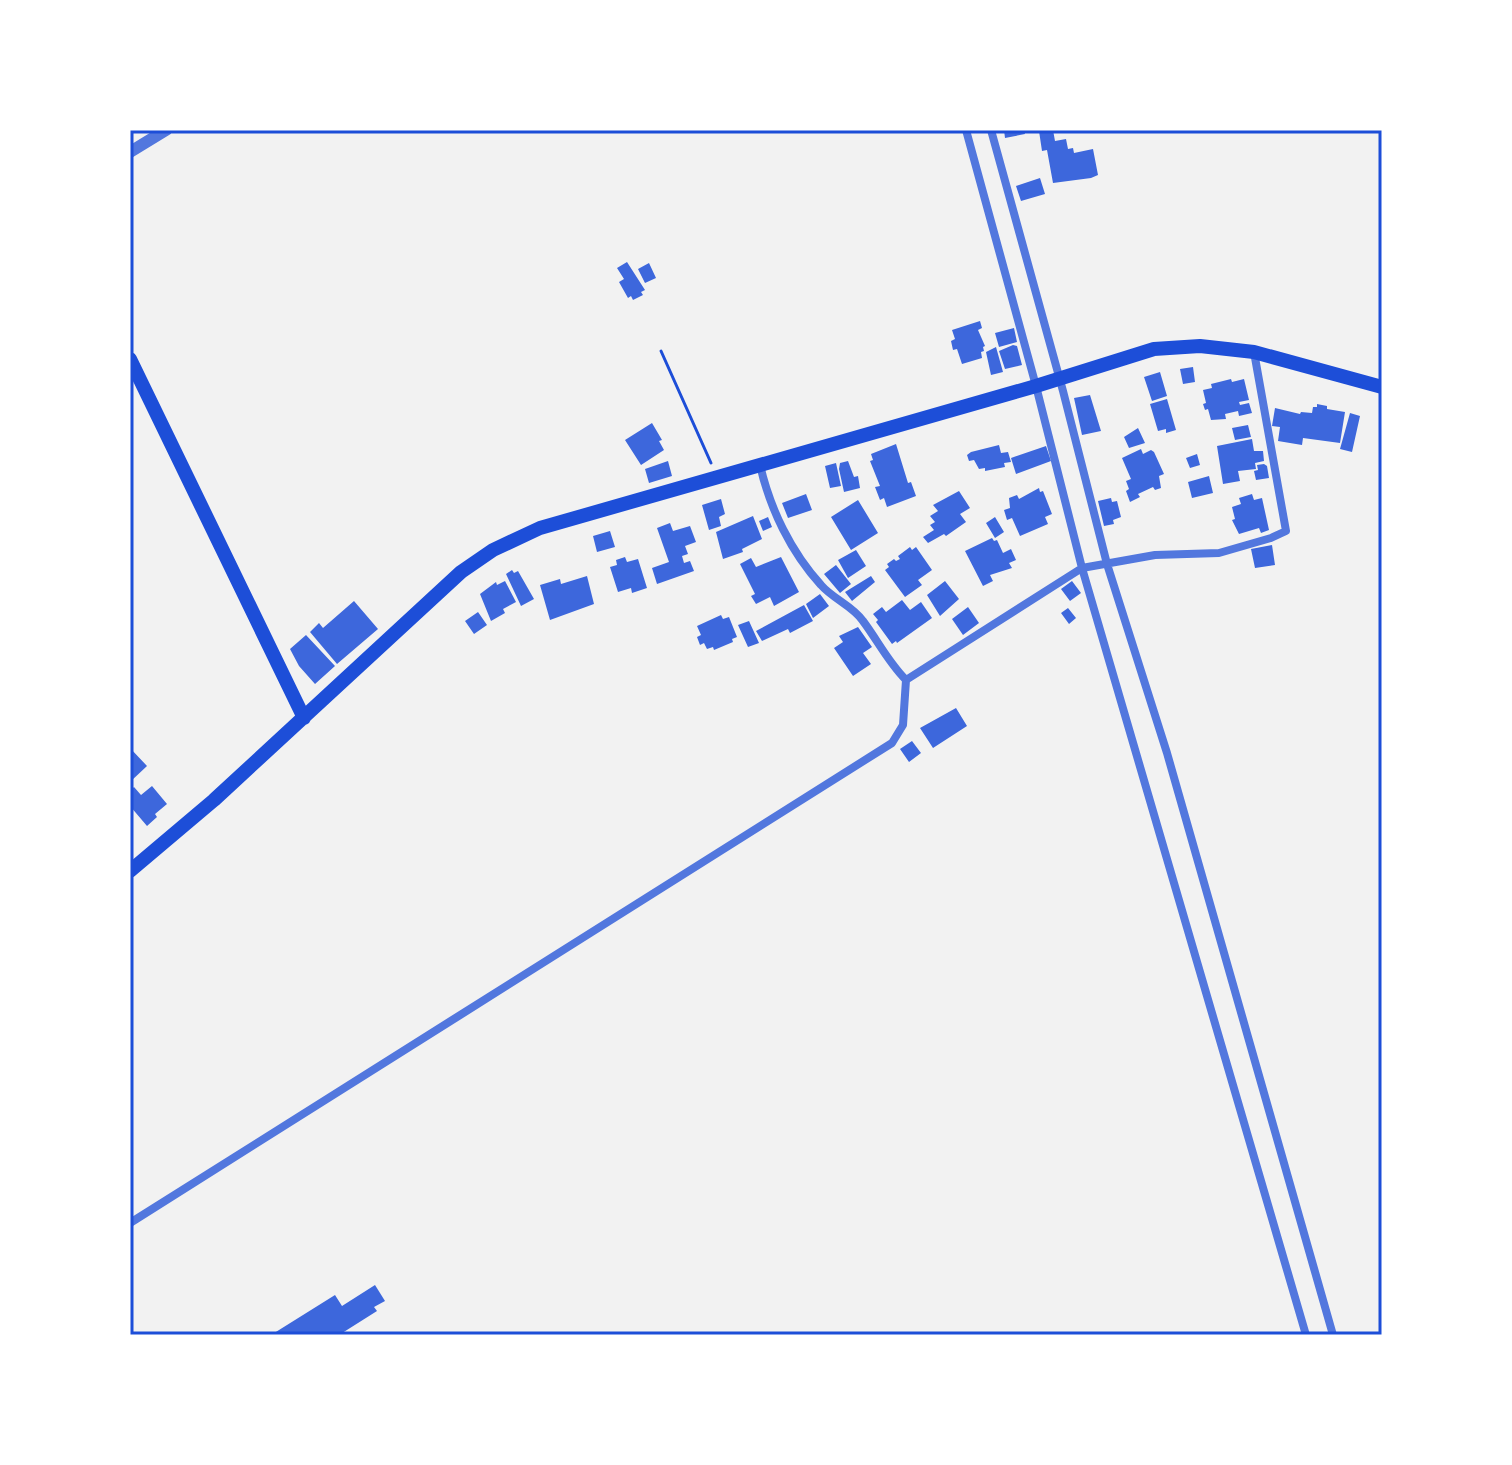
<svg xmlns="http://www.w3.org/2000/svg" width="1512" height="1465" font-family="Cabin,sans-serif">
  <rect width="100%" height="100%" fill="#f2f2f2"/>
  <path fill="#3d67dc" d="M 1004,130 L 1024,130 L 1025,134 L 1005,138 Z
    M 1053,130 L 1055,141 L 1066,139 L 1068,149 L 1073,148 L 1074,153 L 1093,149 L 1098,175 L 1091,178 L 1053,183 L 1047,150 L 1042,151 L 1039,131 Z
    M 1040,178 L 1045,194 L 1021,201 L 1016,186 Z
    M 627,262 L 645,290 L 641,292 L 643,295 L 633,300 L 631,296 L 628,298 L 619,282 L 624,279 L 617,268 Z
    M 649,263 L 656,278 L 645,283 L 638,269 Z
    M 980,321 L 982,328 L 978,330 L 985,346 L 983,347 L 984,351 L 981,352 L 982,358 L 962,364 L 957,349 L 953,350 L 951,341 L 955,339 L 952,330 Z
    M 1014,328 L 1017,342 L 999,347 L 995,333 Z
    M 1013,345 L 1017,346 L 1022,365 L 1005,369 L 999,351 Z
    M 996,347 L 1003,372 L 991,375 L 986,352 Z
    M 1193,367 L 1195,382 L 1183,384 L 1180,369 Z
    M 1160,372 L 1167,396 L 1152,401 L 1144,377 Z
    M 1231,379 L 1232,382 L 1244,379 L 1249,400 L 1239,402 L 1240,405 L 1249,403 L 1252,413 L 1239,416 L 1238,411 L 1225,414 L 1226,419 L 1211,420 L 1208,409 L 1205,410 L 1203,404 L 1206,403 L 1203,390 L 1212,388 L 1211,384 Z
    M 1090,395 L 1101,431 L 1082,435 L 1074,398 Z
    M 1167,399 L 1176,430 L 1166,433 L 1166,429 L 1158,431 L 1150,404 Z
    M 1317,404 L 1327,406 L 1327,409 L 1345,412 L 1340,443 L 1303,438 L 1302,445 L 1278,441 L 1280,427 L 1272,426 L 1275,408 L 1300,414 L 1301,412 L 1312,413 L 1313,407 L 1317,407 Z
    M 1350,413 L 1360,416 L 1352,452 L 1340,449 Z
    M 652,423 L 662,440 L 659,441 L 664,450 L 641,465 L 625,440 Z
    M 1248,425 L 1251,437 L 1235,440 L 1232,428 Z
    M 1138,428 L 1145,443 L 1129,448 L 1124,437 Z
    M 1252,439 L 1254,451 L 1263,451 L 1264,461 L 1255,463 L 1256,469 L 1238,471 L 1240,481 L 1223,484 L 1217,446 Z
    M 896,444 L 908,483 L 911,482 L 916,496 L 887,507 L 884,498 L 880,500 L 875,487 L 880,486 L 870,461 L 873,460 L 871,454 Z
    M 999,445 L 1001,453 L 1008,452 L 1011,462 L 1004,463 L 1005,467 L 985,471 L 985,468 L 979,469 L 974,460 L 969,461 L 967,455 L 971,452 Z
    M 1046,446 L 1051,461 L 1016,474 L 1011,458 Z
    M 1141,449 L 1143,454 L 1151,450 L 1154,452 L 1164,474 L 1159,476 L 1161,488 L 1155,490 L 1153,487 L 1138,494 L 1140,497 L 1130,502 L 1126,491 L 1129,489 L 1126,481 L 1131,479 L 1122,458 Z
    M 1197,454 L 1200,465 L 1190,468 L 1186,458 Z
    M 668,461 L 672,476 L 649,483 L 645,469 Z
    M 848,461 L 854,477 L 858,476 L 860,488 L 844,492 L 839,469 L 840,463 Z
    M 836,463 L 841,486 L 830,488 L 825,466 Z
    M 1264,464 L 1267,466 L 1269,478 L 1256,480 L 1254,471 L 1258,470 L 1257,465 Z
    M 1209,476 L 1213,493 L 1192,498 L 1188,482 Z
    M 1039,488 L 1040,492 L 1043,491 L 1052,514 L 1045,517 L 1048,524 L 1020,536 L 1012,518 L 1007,520 L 1004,510 L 1010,508 L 1009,498 L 1017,495 L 1019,499 Z
    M 959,491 L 970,508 L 960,514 L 966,522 L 946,536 L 944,534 L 928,543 L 923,537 L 934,530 L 930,525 L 935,522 L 930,516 L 938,511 L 933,505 Z
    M 806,494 L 812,510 L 788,518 L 782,503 Z
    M 1252,494 L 1254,500 L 1262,498 L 1269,530 L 1261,533 L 1259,528 L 1239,534 L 1232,520 L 1235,519 L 1232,507 L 1241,504 L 1239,498 Z
    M 1111,498 L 1112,502 L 1117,501 L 1121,517 L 1113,520 L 1114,524 L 1104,526 L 1098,501 Z
    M 721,499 L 725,514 L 719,517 L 721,526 L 709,530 L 702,505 Z
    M 858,500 L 878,533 L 851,550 L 831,517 Z
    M 753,516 L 762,539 L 742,549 L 743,552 L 723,559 L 716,532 Z
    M 768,517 L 772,527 L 763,531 L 759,521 Z
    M 995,517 L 1004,532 L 995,538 L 986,523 Z
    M 670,523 L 673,531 L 690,526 L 696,542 L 685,546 L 688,554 L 682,556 L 684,563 L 690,561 L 694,571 L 657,584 L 652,568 L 669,562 L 657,528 Z
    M 610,531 L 615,547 L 597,552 L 593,536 Z
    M 992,538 L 994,541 L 997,540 L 1003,553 L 1011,549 L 1016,560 L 1009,563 L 1012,568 L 990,575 L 993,581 L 983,586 L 965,551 Z
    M 1272,545 L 1275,565 L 1255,568 L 1251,549 Z
    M 910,547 L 912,550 L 916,547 L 932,570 L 918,580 L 922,585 L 905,597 L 885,570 L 889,567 L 887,564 L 894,559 L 896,561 L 900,559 L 898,556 Z
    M 856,550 L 866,566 L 848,578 L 838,560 Z
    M 625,557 L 627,562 L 638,559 L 647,588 L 632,593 L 631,588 L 618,592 L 610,567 L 617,565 L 616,560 Z
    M 781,557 L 799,592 L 774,606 L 770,597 L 756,604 L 751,596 L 755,594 L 740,564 L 751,558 L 756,567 Z
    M 836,565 L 851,584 L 840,593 L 824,574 Z
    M 512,570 L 514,573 L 518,571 L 534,599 L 521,606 L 506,574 Z
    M 587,576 L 594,604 L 550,620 L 540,585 L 560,579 L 561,584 Z
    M 871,576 L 875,582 L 852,601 L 845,592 Z
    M 505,581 L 516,602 L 503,609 L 505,613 L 491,621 L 480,594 L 496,582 L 497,585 Z
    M 945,581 L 959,599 L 940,616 L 927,595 Z
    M 1072,581 L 1081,593 L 1070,601 L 1061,589 Z
    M 820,594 L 829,606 L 813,618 L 806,604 Z
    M 902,600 L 910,610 L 921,602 L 932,618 L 897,643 L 896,641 L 892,644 L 876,622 L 878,620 L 873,614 L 882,607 L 886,612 Z
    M 354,601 L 378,629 L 337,664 L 310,632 L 319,623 L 323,628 Z
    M 804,605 L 813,621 L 790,633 L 788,629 L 762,641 L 756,631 Z
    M 968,607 L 979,623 L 963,635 L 952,619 Z
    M 1068,608 L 1076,618 L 1069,624 L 1061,613 Z
    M 478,612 L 487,625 L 474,634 L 465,621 Z
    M 721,615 L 723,619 L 729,617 L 737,637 L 732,639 L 733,642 L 714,650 L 713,647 L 707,649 L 704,643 L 700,645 L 697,637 L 701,635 L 697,626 Z
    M 749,621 L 759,643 L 748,647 L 738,625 Z
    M 858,627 L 872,647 L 863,653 L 871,664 L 853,676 L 834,648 L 843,642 L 839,636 Z
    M 306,635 L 335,666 L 315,684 L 299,666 L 290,649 Z
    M 956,708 L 967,726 L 933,748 L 920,728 Z
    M 912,741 L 921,753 L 909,762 L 900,749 Z
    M 130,748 L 147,766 L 130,782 Z
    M 152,786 L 167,804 L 155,814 L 157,817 L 147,826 L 130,806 L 130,791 L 134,787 L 141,795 Z
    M 375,1285 L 385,1301 L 374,1307 L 377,1311 L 339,1335 L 271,1335 L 335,1295 L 342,1306 Z"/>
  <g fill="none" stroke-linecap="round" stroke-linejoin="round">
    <path stroke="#1d4ed8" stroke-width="3" d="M 661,351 L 711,463"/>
    <path stroke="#5277de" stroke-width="8" d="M 966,130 L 1036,386 L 1082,568 L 1306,1335
      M 991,130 L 1063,391 L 1107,564 L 1167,753 L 1333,1335
      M 760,465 C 770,509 791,552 821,585 C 833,599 853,606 863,621 C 878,641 888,662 906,680
      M 130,1223 L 892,743 L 903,725 L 906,680 L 1082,568 L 1155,555 L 1219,553 L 1271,538 L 1286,531 L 1254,352"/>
    <path stroke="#5277de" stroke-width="12" d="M 130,152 L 166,130"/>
    <path stroke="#1d4ed8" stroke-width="14" d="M 130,359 L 304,718
      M 130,871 L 214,800 L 461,572 L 493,550 L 540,528 L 1036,386 L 1154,349 L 1200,346 L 1254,352 L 1382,387"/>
  </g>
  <rect width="1512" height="1465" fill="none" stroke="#ffffff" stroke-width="264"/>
  <rect x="132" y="132" width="1248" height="1201" fill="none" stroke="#1d4ed8" stroke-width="3"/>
</svg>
